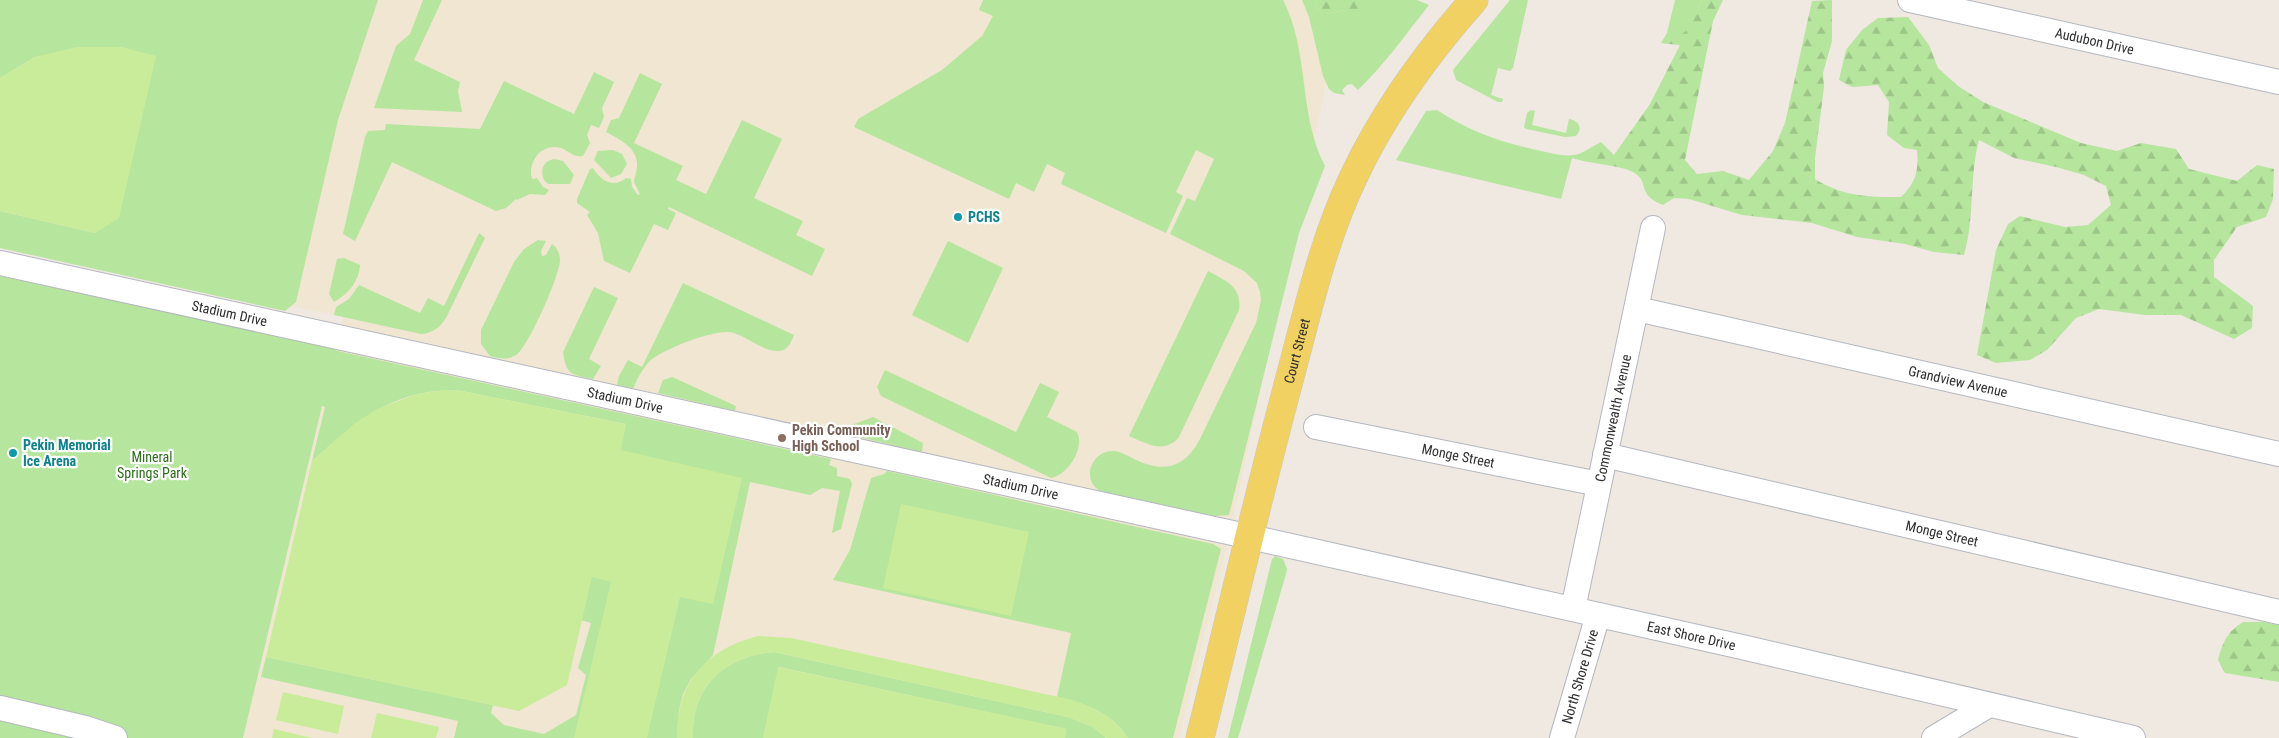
<svg xmlns="http://www.w3.org/2000/svg" width="2279" height="738" font-family="'Roboto Condensed',sans-serif">
  <defs>
    <pattern id="forest-firs" width="22" height="20" patternUnits="userSpaceOnUse" patternTransform="scale(1.25)"><rect width="22" height="20" fill="#b6e59e"/><path d="M5 1l3.5 6h-7zM16 11l3.5 6h-7z" fill="#9dc588"/></pattern>
  </defs>
  <rect width="100%" height="100%" fill="#efe9e1"/>
  <path fill="#f0e6d1" d="M 0,0 L 1344,0 L 1231,528 L 1179,738 L 243,738 L 343,317 L 0,243 Z"/>
  <path fill="#b6e59e" d="M 0,0 L 378,0 L 338,120 L 296,302 L 285,311 L 0,248 L 0,211 L 95,233 L 156,57 L 121,47 L 35,57 L 0,78 Z
    M 423,0 L 442,0 L 414,60 L 460,82 L 458,91 L 462,112 L 374,108 L 396,46 L 410,34 Z
    M 983,0 L 1283,0 C 1310,52 1298,115 1325,166 L 1299,233 L 1229,515 L 1214,516 L 1100,491 C 1081,480 1091,451 1113,451 C 1120,451 1128,456 1134,459 C 1163,473 1183,469 1199,441 L 1256,323 L 1261,300 L 1260,292 L 1257,283 L 1244,271 L 1170,234 L 1187,198 L 1195,201 L 1214,159 L 1196,150 L 1176,192 L 1183,196 L 1166,233 L 1061,184 L 1065,173 L 1047,164 L 1034,192 L 1016,183 L 1009,199 L 854,127 L 858,119 L 942,70 L 982,36 L 993,16 L 979,10 Z
    M 1302,0 L 1315,0 L 1316,7 L 1324,14 L 1347,10 L 1361,4 L 1360,0 L 1417,0 L 1429,5 C 1406,34 1385,64 1358,90 L 1352,84 L 1347,85 L 1342,90 L 1345,95 L 1334,93 L 1329,89 L 1323,76 L 1309,17 Z
    M 1510,0 L 1528,0 L 1513,68 L 1510,71 L 1498,68 L 1491,95 L 1503,99 L 1502,102 L 1498,102 L 1456,80 L 1453,70 Z
    M 1675,0 L 1702,0 L 1689,30 L 1670,42 L 1669,44 L 1661,43 L 1667,33 Z
    M 594,72 L 614,82 L 602,108 L 604,117 L 599,128 L 591,125 L 587,135 L 590,143 L 583,156 C 574,158 569,151 561,148 C 542,142 527,162 532,179 L 537,178 L 543,187 L 549,190 L 545,195 L 530,194 L 517,200 L 516,199 L 506,208 L 496,211 L 392,162 L 355,241 L 343,234 L 365,137 L 368,131 L 385,130 L 386,124 L 480,129 L 504,81 L 574,114 Z
    M 640,73 L 662,84 L 634,143 L 683,166 L 676,180 L 706,194 L 742,120 L 782,139 L 754,198 L 803,221 L 796,235 L 825,249 L 812,276 L 669,207 L 668,209 L 676,213 L 668,230 L 654,224 L 630,273 L 604,261 L 598,233 L 587,215 L 590,212 L 577,203 L 577,199 L 590,169 L 593,168 C 600,180 613,189 626,178 L 631,179 L 632,187 L 638,195 L 640,194 L 634,182 C 634,177 637,172 637,167 C 639,148 619,139 606,132 L 611,120 L 619,118 Z
    M 1437,110 C 1470,132 1503,143 1541,151 C 1556,154 1570,159 1583,152 L 1583,161 L 1572,158 L 1561,199 L 1396,160 L 1426,111 Z
    M 1531,110 L 1535,111 L 1532,125 L 1566,133 L 1569,119 C 1579,121 1583,128 1576,136 L 1565,137 L 1526,129 L 1524,127 L 1527,113 Z
    M 613,150 L 622,154 L 627,164 L 621,174 L 611,178 L 594,160 L 598,151 Z
    M 554,159 L 563,161 L 574,175 L 570,184 L 548,184 L 544,180 C 540,170 543,161 554,159 Z
    M 479,233 L 485,238 L 447,316 C 441,327 433,333 421,334 L 334,315 L 336,307 L 349,299 L 359,285 L 420,313 L 428,298 L 444,306 Z
    M 538,240 L 546,241 L 541,251 L 542,256 L 546,255 L 552,244 C 557,247 560,254 560,260 C 560,275 528,348 516,355 C 508,360 499,359 490,356 L 481,344 L 481,330 L 514,262 L 524,249 Z
    M 948,241 L 1003,268 L 968,343 L 912,315 Z
    M 344,258 L 360,265 C 359,282 348,294 334,302 L 329,294 L 337,259 Z
    M 1208,271 C 1226,281 1242,286 1239,310 L 1179,437 C 1164,455 1146,443 1129,436 Z
    M 0,276 L 336,348 L 335,350 L 342,352 L 831,459 L 829,465 L 837,468 L 837,476 L 850,479 L 852,484 L 841,529 L 832,533 L 840,491 L 822,488 L 810,495 L 750,482 L 713,655 L 691,679 L 683,694 L 679,710 L 677,738 L 454,738 L 458,721 L 261,677 L 266,657 L 493,705 L 491,713 L 504,725 L 544,734 L 576,715 L 586,675 L 578,668 L 591,623 L 581,620 L 626,424 L 462,391 C 396,386 359,420 312,461 L 325,407 L 322,406 L 243,738 L 0,738 Z
    M 683,283 L 794,335 C 791,342 788,350 780,351 C 764,352 749,338 734,333 C 718,327 664,349 651,360 C 643,368 637,378 633,389 L 617,385 L 619,376 L 628,360 L 642,367 Z
    M 594,287 L 618,298 L 589,359 L 601,366 L 593,379 C 572,375 566,375 563,352 Z
    M 885,370 L 1016,432 L 1040,383 L 1059,392 L 1047,417 L 1077,432 C 1085,448 1068,475 1051,478 L 881,396 L 877,387 Z
    M 672,377 L 736,406 L 735,411 L 658,393 L 663,380 Z
    M 873,417 L 923,443 L 922,452 L 838,432 L 838,430 Z
    M 887,471 L 1213,544 L 1221,549 L 1173,738 L 1128,738 C 1112,713 1085,703 1057,697 L 1071,633 L 833,580 L 850,550 L 871,478 L 884,474 Z
    M 1275,556 L 1283,559 L 1287,569 L 1286,574 L 1238,738 L 1228,738 L 1272,559 Z
    M 774,652 L 1068,717 L 1093,727 L 1106,738 L 1065,738 L 1066,729 L 779,667 L 763,738 L 693,738 C 691,687 724,656 774,652 Z"/>
  <path fill="url(#forest-firs)" d="M 1315,0 L 1360,0 L 1364,8 L 1357,14 L 1347,10 L 1324,14 L 1316,7 Z
    M 1702,0 L 1723,0 L 1713,21 L 1685,160 L 1697,174 L 1723,171 L 1749,180 L 1773,151 L 1785,123 L 1812,1 L 1832,0 L 1832,41 L 1823,73 L 1824,87 L 1815,158 L 1815,179 C 1844,197 1868,197 1901,197 C 1916,183 1919,170 1917,150 L 1904,148 L 1887,135 L 1889,102 L 1878,85 L 1852,87 L 1839,80 L 1846,50 L 1862,30 L 1878,18 L 1908,17 L 1929,45 L 1938,68 L 1958,86 L 1983,102 L 2081,143 L 2117,151 L 2141,143 L 2176,149 L 2189,169 L 2237,181 L 2257,165 L 2274,169 L 2273,199 L 2266,217 L 2237,227 L 2214,260 L 2214,277 L 2253,306 L 2252,328 L 2234,339 L 2181,315 L 2145,315 L 2099,309 L 2076,318 L 2047,350 L 2030,360 L 1996,363 L 1977,355 L 1996,250 L 2008,224 L 2020,216 L 2065,227 L 2088,225 L 2111,205 L 2106,186 L 2084,175 L 2056,167 L 2014,158 L 1979,140 C 1969,177 1975,218 1964,255 L 1934,252 L 1905,244 L 1857,237 L 1812,223 L 1742,215 L 1689,199 L 1674,198 L 1663,205 C 1635,194 1651,182 1633,172 C 1622,166 1597,164 1583,161 L 1583,152 L 1601,142 L 1614,155 L 1650,104 L 1680,45 L 1669,44 L 1670,42 L 1689,29 Z
    M 2243,622 L 2263,622 L 2279,625 L 2279,682 L 2225,673 L 2218,660 C 2223,642 2227,632 2243,622 Z"/>
  <path fill="#c9ec9a" d="M 77,47 L 121,47 L 156,56 L 119,218 L 95,233 L 0,211 L 0,78 L 35,57 Z
    M 444,390 L 462,391 L 626,424 L 621,450 L 742,478 L 713,604 L 680,597 L 647,738 L 574,738 L 611,582 L 592,577 L 567,685 L 519,711 L 266,657 L 312,461 L 354,424 L 377,409 L 417,394 Z
    M 901,504 L 1029,532 L 1011,616 L 883,588 Z
    M 758,636 L 791,638 L 1072,700 C 1094,707 1115,718 1128,738 L 1106,738 L 1093,727 L 1068,717 L 774,652 C 724,656 691,687 693,738 L 677,738 C 676,683 706,649 758,636 Z
    M 778,667 L 1067,729 L 1065,738 L 763,738 Z
    M 283,692 L 344,706 L 338,734 L 276,720 Z
    M 377,713 L 439,727 L 436,738 L 371,738 Z
    M 274,729 L 312,738 L 272,738 Z"/>
  <g fill="none" stroke-linecap="round" stroke-linejoin="round">
    <g stroke="#b4b7c1" stroke-width="26">
      <g id="minor">
        <path id="s1" d="M 1910,0 L 2279,82"/>
        <path id="s2" d="M 0,263 L 1228,532 L 1742,647 L 2133,738"/>
        <path id="s3" d="M 1637,309 L 2279,454"/>
        <path id="s4" d="M 1316,427 L 1599,484"/>
        <path id="s5" d="M 1605,455 L 2279,612"/>
        <path id="s6" d="M 1573,609 L 1653,228"/>
        <path d="M 0,708 L 85,728 L 115,738"/>
        <path id="s7" d="M 1562,738 L 1598,615"/>
        <path d="M 1934,738 L 1989,705"/>
      </g>
    </g>
    <g stroke="#c9c9c9" stroke-width="29">
      <g id="major">
        <path id="s8" d="M 1200,738 C 1230,618 1258,496 1290,377 C 1308,310 1323,241 1353,178 C 1383,114 1427,53 1474,0"/>
      </g>
    </g>
    <use href="#minor" stroke="#fff" stroke-width="24"/>
    <use href="#major" stroke="#f2d163" stroke-width="28"/>
  </g>
  <g fill="#0f9aa8" stroke="#fff" stroke-width="2">
    <circle cx="958" cy="217" r="5"/>
    <circle cx="13" cy="453" r="5"/>
  </g>
  <circle fill="#8d6e63" stroke="#fff" stroke-width="2" cx="782" cy="438" r="5"/>
  <g text-anchor="middle" stroke-width="4.5" stroke-linejoin="round" paint-order="stroke">
    <g font-size="14" fill="#2e2e2e" stroke="#fff">
      <text dy="5" stroke="none"><textPath href="#s1" startOffset="189">Audubon Drive</textPath></text>
      <text dy="5" stroke="none"><textPath href="#s2" startOffset="235">Stadium Drive</textPath></text>
      <text dy="5" stroke="none"><textPath href="#s8" startOffset="399">Court Street</textPath></text>
      <text dy="5" stroke="none"><textPath href="#s3" startOffset="329">Grandview Avenue</textPath></text>
      <text dy="5" stroke="none"><textPath href="#s2" startOffset="640">Stadium Drive</textPath></text>
      <text dy="5" stroke="none"><textPath href="#s6" startOffset="195">Commonwealth Avenue</textPath></text>
      <text dy="5" stroke="none"><textPath href="#s4" startOffset="145">Monge Street</textPath></text>
      <text dy="5" stroke="none"><textPath href="#s2" startOffset="1045">Stadium Drive</textPath></text>
      <text dy="5" stroke="none"><textPath href="#s5" startOffset="346">Monge Street</textPath></text>
      <text dy="5" stroke="none"><textPath href="#s2" startOffset="1732">East Shore Drive</textPath></text>
      <text dy="5" stroke="none"><textPath href="#s7" startOffset="64">North Shore Drive</textPath></text>
    </g>
    <g font-size="14" font-weight="bold" fill="#0d838f" stroke="#fff" text-anchor="start">
      <text x="968" y="222">PCHS</text>
      <text x="23" y="450">Pekin Memorial<tspan x="23" dy="16">Ice Arena</tspan></text>
    </g>
    <g font-size="14" font-weight="bold" fill="#785e54" stroke="#fff" text-anchor="start">
      <text x="792" y="435">Pekin Community<tspan x="792" dy="16">High School</tspan></text>
    </g>
    <g font-size="14" fill="#2c6e1b" stroke="#fff">
      <text x="152" y="462">Mineral<tspan x="152" dy="16">Springs Park</tspan></text>
    </g>
  </g>
</svg>
